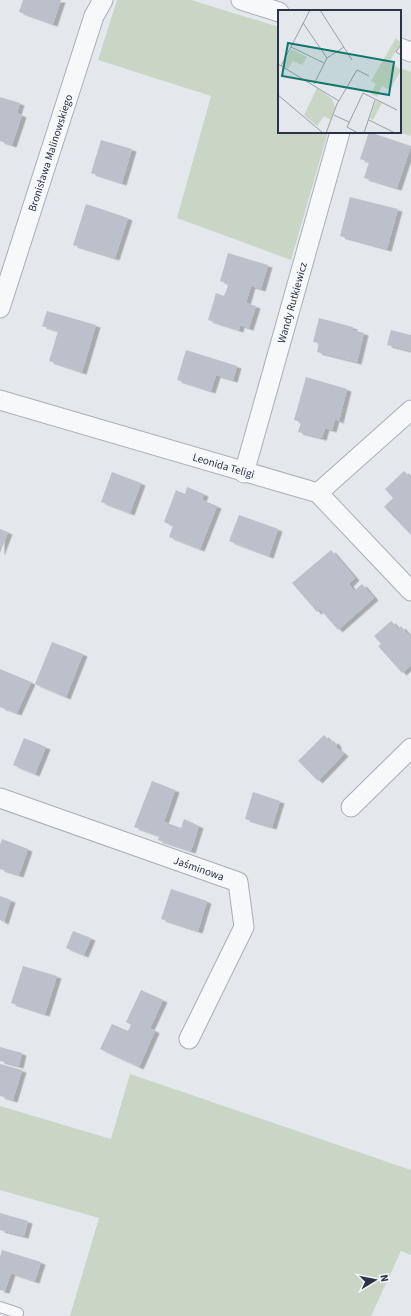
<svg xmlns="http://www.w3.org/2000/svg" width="411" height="1316" font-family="'Source Sans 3',sans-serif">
  <defs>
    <filter id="shadow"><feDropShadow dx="4.5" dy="2.5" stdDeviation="0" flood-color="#0004"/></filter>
  </defs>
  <rect width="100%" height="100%" fill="#e4e7ec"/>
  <path fill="#c9d6c5" d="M 117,0 L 191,0 L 279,27 L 279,132 L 328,132 L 291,260 L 177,218 L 211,96 L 98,60 Z
    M 400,68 L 411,72 L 411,136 L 398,132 L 400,132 Z
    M 130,1074 L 411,1170 L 411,1255 L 401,1251 L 371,1316 L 70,1316 L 99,1218 L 0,1190 L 0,1106 L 111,1139 Z"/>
  <path fill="#bbc0ca" filter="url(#shadow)" d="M 23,0 L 61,0 L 53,24 L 19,12 Z
    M 0,97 L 20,103 L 17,113 L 22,115 L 12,145 L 0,141 Z
    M 369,132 L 411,146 L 397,188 L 364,178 L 369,162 L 360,159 Z
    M 101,140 L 132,149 L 122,183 L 91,173 Z
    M 350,197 L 398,209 L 387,249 L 340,236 Z
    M 86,204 L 128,218 L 115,258 L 73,245 Z
    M 228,253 L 268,265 L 261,289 L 251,286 L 246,303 L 256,306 L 249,328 L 240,325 L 239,330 L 208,320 L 216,293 L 224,296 L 227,289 L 228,284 L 220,281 Z
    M 47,311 L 96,325 L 82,372 L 49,361 L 58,331 L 42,326 Z
    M 319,318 L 353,327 L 352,330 L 364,333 L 357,362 L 317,352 L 319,343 L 313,342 Z
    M 391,330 L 411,335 L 411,351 L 387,345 Z
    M 186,350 L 237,366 L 233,380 L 216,375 L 211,391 L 177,380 Z
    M 306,377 L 347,389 L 339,421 L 335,419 L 332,430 L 325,428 L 322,438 L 298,432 L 301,422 L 294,420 Z
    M 404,471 L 411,478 L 411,535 L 384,507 L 393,498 L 385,489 Z
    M 112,472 L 141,483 L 130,513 L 101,502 Z
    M 187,487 L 204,494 L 202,500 L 217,506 L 200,549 L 169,537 L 173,526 L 164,522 L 176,490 L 185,494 Z
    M 239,515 L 278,529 L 269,556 L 229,541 Z
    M 0,529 L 8,532 L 0,553 Z
    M 331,550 L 355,578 L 349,584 L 354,591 L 362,584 L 374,598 L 338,630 L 320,609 L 317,612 L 292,583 Z
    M 391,621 L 398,629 L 401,626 L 411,638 L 411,665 L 402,673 L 378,646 L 381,644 L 374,636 Z
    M 52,642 L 83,654 L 66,697 L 35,684 Z
    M 0,669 L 31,682 L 17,713 L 0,707 Z
    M 324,735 L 331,742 L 334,741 L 337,745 L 337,748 L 344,754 L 318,781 L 298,761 Z
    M 24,738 L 46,747 L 35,774 L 13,765 Z
    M 152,781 L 175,790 L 164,822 L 181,828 L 184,819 L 199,826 L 191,851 L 158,840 L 159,836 L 134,827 Z
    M 253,792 L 280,801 L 272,827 L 245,819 Z
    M 2,839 L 28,849 L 19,875 L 0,869 L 0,845 Z
    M 171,889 L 207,901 L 198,931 L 161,919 Z
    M 0,896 L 11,900 L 4,922 L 0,920 Z
    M 73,931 L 91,938 L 84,955 L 66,948 Z
    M 23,966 L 57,976 L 45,1014 L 11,1003 Z
    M 141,990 L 163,1000 L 150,1028 L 155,1031 L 139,1067 L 100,1049 L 112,1024 L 128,1031 L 131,1025 L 126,1022 Z
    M 0,1047 L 22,1053 L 19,1066 L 0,1061 Z
    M 0,1064 L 22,1070 L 13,1100 L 0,1096 Z
    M 0,1213 L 28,1221 L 24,1236 L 0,1230 Z
    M 2,1250 L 41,1262 L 35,1281 L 11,1273 L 5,1291 L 0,1290 L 0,1257 Z"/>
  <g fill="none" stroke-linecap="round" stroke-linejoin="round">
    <g stroke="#a9aeb7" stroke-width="12">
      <path id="service" d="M 0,1307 L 18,1313"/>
    </g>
    <g stroke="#a9aeb7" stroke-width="21">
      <g id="minor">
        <path d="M 241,0 L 279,12"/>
        <path d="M 400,48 L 411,52"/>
        <path id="s1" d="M 0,308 L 94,16 L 103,0"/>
        <path id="s2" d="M 0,400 L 318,493 L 411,591"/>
        <path id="s3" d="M 244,473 L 340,132"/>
        <path d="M 318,493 L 411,410"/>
        <path id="s4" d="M 0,798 L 238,882 L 244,927 L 189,1039"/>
        <path d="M 351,807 L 411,748"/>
      </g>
    </g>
    <use href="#service" stroke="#f7f8fa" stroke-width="10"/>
    <use href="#minor" stroke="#f7f8fa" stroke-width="19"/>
  </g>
  <g text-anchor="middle" stroke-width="4" stroke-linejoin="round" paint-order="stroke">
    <g font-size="11" fill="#2b3445" stroke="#f4f6f9">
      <text dy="4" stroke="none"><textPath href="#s1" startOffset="163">Bronisława Malinowskiego</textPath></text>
      <text dy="4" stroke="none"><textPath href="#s3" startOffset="177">Wandy Rutkiewicz</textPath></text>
      <text dy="4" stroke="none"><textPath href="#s2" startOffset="233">Leonida Teligi</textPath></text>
      <text dy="4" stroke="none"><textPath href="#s4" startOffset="211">Jaśminowa</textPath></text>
    </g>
  </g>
  <g transform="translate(278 10)">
    <rect width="123" height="123" fill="#e4e7ec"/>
    <path d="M 118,28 L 123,33 L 111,52 L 123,60 L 112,80 L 104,76 L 99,87 L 93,84 L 98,74 L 93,71 ZM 13,39 L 29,47 L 24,55 L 15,51 L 10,59 L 5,56 ZM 39,78 L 54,89 L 57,97 L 53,110 L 46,106 L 39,116 L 26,105 ZM 98,91 L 104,93 L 95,110 L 92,108 Z" fill="#c9d6c5"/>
    <path fill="none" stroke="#9a9fa9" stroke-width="1" d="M 42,0 L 74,50M 25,13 L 49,48M 123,34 L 118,42 L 123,45M 13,37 L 46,53M 0,54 L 61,91M 3,56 L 32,0M 36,74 L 49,48 L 66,37M 0,85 L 45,123M 56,105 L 71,112M 91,110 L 117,123M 48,123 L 59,94 L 79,60 L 91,66M 80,123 L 69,117 L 85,83 L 119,100M 86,123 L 97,90"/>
    <path fill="#0f766e" fill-opacity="0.15" stroke="#0f766e" stroke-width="2" d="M 10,33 L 116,52 L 111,85 L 4,66 Z"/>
    <rect width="123" height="123" fill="none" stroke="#2b3445" stroke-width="2"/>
  </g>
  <g transform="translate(375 1280) rotate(80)" stroke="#f4f6f9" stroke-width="3" paint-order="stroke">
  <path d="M0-3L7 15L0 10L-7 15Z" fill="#2b3445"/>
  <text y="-6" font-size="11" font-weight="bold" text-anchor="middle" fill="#2b3445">N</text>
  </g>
</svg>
